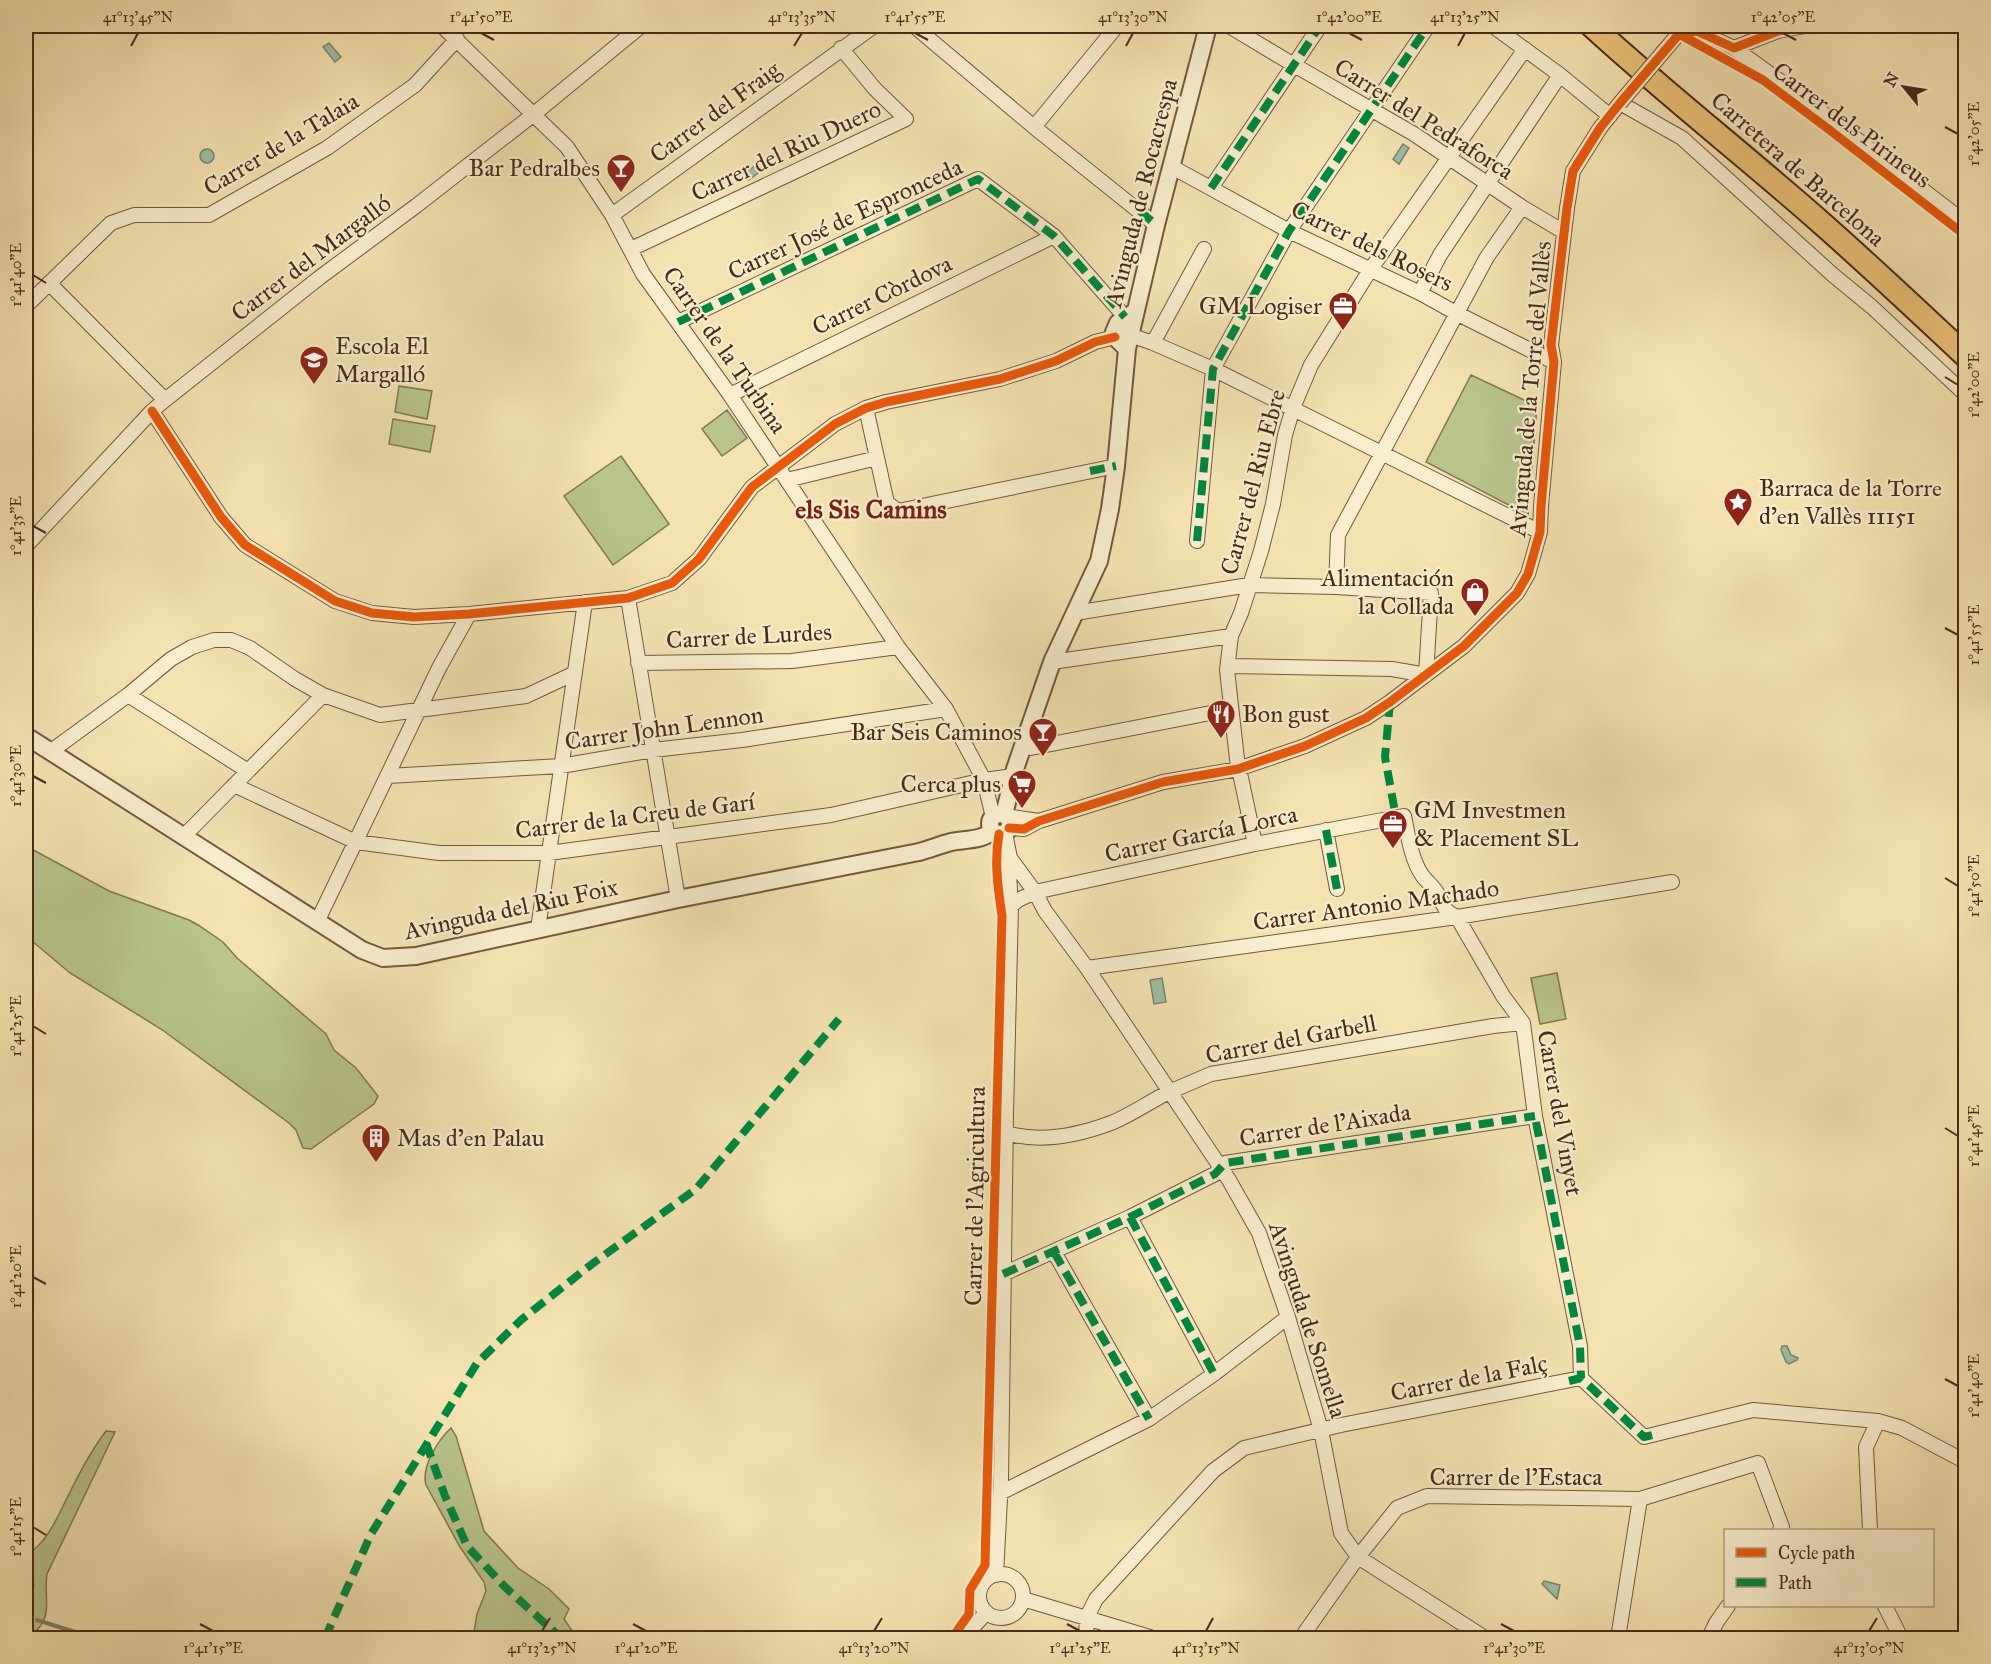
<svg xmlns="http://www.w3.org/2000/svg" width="1991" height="1664" font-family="'IM FELL Great Primer',serif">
  <rect width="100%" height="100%" fill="#f4e3b1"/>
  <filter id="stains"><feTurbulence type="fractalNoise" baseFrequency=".00333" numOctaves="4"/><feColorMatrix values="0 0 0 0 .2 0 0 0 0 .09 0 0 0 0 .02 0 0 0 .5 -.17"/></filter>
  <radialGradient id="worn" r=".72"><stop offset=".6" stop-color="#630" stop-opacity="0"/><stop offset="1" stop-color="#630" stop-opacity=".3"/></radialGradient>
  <path fill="#b9c48e" stroke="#807754" stroke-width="1.5" d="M 1471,375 L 1537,406 L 1528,515 L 1426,462 Z
    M 399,386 L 432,391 L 427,419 L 395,412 Z
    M 727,410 L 747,438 L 722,456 L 702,429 Z
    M 393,419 L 435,426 L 430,452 L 389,444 Z
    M 621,456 L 669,524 L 613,565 L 564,496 Z
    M 26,846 L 109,891 L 189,920 L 198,925 L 223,942 L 237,958 L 326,1034 L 334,1050 L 356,1068 L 378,1096 L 374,1104 L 311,1149 L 303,1148 L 296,1130 L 289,1123 L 161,1029 L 70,973 L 26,936 Z
    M 1557,973 L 1566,1019 L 1540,1024 L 1531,978 Z
    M 451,1428 L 456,1436 L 484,1531 L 518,1568 L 549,1589 L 569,1609 L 564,1619 L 577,1638 L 475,1638 L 474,1632 L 477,1614 L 486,1591 L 484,1582 L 460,1547 L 426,1485 C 421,1467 438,1440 451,1428 Z
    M 106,1431 L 115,1432 L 47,1574 C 43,1596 55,1618 32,1634 L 26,1627 L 26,1608 L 34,1584 L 26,1579 L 26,1556 C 46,1543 56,1521 66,1500 C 78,1476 90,1452 106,1431 Z"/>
  <path fill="#9dbfa6" stroke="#7b836e" stroke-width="1.5" d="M 329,43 L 341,57 L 335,62 L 323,47 Z
    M 1403,144 L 1409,148 L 1399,164 L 1393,159 Z
    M200 156a7 7 0 1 1 14 0a7 7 0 1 1-14 0Z
    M 758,164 L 758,167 L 761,168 L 758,171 L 758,173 L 749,180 L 745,179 L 743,174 Z
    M 1162,978 L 1166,1002 L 1154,1004 L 1150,980 Z
    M 1782,1346 L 1787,1346 L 1791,1355 L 1798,1358 L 1797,1360 L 1789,1364 L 1786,1362 L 1781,1350 Z
    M 1544,1581 L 1560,1585 L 1557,1599 L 1542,1584 Z"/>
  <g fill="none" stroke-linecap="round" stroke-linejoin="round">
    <path stroke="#7b836e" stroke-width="4" d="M 37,1620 L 94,1638"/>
    <g stroke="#735840" stroke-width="16">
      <path id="minor" d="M 442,26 L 567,147 L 612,215 L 643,274 L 730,395 L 898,647 L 946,709 L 984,780 L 993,817
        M 914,26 L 1034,127 L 1156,225
        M 1229,26 L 1294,65 L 1414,134 L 1522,207 L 1564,232
        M 1493,26 L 1560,75 L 1610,116
        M 1675,38 L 1679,34 L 1697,31 L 1734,48 L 1778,31 L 1805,26
        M 1734,48 L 1802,97 L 1966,223
        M 1034,127 L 1117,26
        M 1172,167 L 1289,231 L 1420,293 L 1456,313 L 1554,362
        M 1211,188 L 1320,26
        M 612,215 L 874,26
        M 631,249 L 906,119 L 875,89 L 841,48
        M 49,283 L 165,400
        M 1420,293 L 1440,255 L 1560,75
        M 26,306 L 111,223 L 134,215 L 209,215 L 327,148 L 415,85 L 457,39
        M 678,322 L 978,179 L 1054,236 L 1125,317
        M 1130,335 L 1153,343 L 1213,369 L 1540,532
        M 1153,343 L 1204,249
        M 730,395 L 1054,236
        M 866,408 L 887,503 L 898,511 L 1116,466
        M 152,411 L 221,517 L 245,545 L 335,601 L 372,613 L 414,617 L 469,614 L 628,598 L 672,583 L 699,559 L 752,487 L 835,424 L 866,408 L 886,402 L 1000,379 L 1056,361 L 1095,342 L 1115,337
        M 787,480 L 877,458
        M 1197,541 L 1213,369 L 1289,231 L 1428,26
        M 26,546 L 152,411 L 165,400 L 319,278 L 416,206 L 534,114 L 641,26
        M 1336,587 L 1338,535 L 1487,257 L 1522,207
        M 628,598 L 678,899
        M 1075,613 L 1249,585 L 1336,587 L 1431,593 L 1426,675 L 1392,669 L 1234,666 L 1228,667
        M 1052,662 L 1231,636
        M 638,663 L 792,661 L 898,647
        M 128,695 L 248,771
        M 1022,746 L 1031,748 L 1231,709
        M 50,752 L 128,695 L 171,659 L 192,647 L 214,640 L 231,640 L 250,648 L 295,679 L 323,695 L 380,715 L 526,696 L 575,673
        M 388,776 L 561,766 L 653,750 L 742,740 L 946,709
        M 234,785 L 356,842 L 439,853 L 549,853 L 831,815 L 984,780 L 1013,776
        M 1006,816 L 1039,821
        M 1009,828 L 1024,829 L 1039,821 L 1163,782 L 1238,769 L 1305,746 L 1366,718 L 1390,702 L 1464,646 L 1517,593 L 1528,574 L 1540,532 L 1541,506 L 1554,362 L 1551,345 L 1567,208 L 1573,171 L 1600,128 L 1620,103 L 1682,138 L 1833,275 L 1872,307 L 1966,395
        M 1326,830 L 1337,889
        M 1005,833 L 1010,858 L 1035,892 L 1045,911 L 1087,968 L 1229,1180 L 1259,1233 L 1288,1317 L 1321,1430 L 1341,1533 L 1358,1557 L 1485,1638
        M 183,837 L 323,695
        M 1255,844 L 1237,759 L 1227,670 L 1231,636 L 1241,613 L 1261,551 L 1273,504 L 1285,435 L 1293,408 L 1311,365 L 1370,270 L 1525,49
        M 1011,906 L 1018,900 L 1035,892 L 1255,844 L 1404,816 C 1408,835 1411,859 1422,875 C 1426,881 1433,886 1437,893 C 1445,906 1442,910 1457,917 L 1503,996 L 1523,1023 L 1535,1116 L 1580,1346 L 1581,1378
        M 317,922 L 439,668 L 469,614
        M 538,929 L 585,602
        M 1087,968 L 1457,917 L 1672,882
        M 1006,1133 C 1040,1143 1079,1135 1111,1123 C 1131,1115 1149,1102 1169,1092 C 1183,1086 1197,1080 1211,1074 L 1493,1026 L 1523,1023
        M 1130,1217 L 1214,1374
        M 1054,1252 L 1149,1419
        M 1003,1274 L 1130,1217 L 1215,1174 L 1225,1163 L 1535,1116
        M 1000,1493 L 1149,1419 L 1214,1374 L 1288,1317
        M 1870,1530 L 1866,1447 L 1878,1421
        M979 1596a22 22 0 1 1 44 0a22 22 0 1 1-44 0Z
        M 996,1575 L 1001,1479 L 1006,1115 L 1011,906 L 1008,858
        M 1023,1599 L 1153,1638
        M 1885,1606 L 1901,1638
        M 963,1638 L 986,1613
        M 1086,1638 L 1087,1617 L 1096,1599 L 1213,1471 L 1244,1448 L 1341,1425 L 1581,1378 L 1644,1437 L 1753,1410 L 1878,1421 L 1902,1428 L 1966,1462
        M 1301,1638 L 1358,1557 L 1397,1508 L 1427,1496 L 1640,1499 L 1758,1463 L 1782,1527 L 1780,1530
        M 1618,1638 L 1640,1499
        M 1709,1638 L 1716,1623 L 1728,1606"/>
    </g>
    <g stroke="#735840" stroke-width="20">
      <path id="tertiary" d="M 1127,349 L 1115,337 L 1114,332 L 1118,323 L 1135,312
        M 26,736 L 362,950 L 383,958 L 416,956 L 678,899 L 919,852 C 930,849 940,845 951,842 C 964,839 982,841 992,831
        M990 824a10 10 0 1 1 20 0a10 10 0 1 1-20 0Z
        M 1004,815 L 1015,769 L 1052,662 L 1099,561 L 1110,509 L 1116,466 L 1127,349 L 1156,225 L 1208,26"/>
    </g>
    <g stroke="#482a1a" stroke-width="26">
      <path id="trunk" d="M 1592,26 C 1665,93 1743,154 1818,220 C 1868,264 1917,310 1966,356"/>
    </g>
    <use href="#minor" stroke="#f8edcc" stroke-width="14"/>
    <use href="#tertiary" stroke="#f8edcc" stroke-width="16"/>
    <use href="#trunk" stroke="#eac278" stroke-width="22"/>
    <g stroke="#735840" stroke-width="16" stroke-linecap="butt">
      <path id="minor-bridge" d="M 1620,103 L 1675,38"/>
    </g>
    <use href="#minor-bridge" stroke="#f8edcc" stroke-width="14"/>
    <path stroke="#00873e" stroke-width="8" stroke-dasharray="15 8" stroke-linecap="butt" d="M 1211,188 L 1320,26
      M 1140,211 L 1156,225
      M 678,322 L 978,179 L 1054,236 L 1125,317
      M 1090,471 L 1116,466
      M 1197,541 L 1213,369 L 1289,231 L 1428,26
      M 1390,702 L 1385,757 L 1395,812
      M 1326,830 L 1337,889
      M 1536,1122 L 1580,1346 L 1581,1378
      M 1130,1217 L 1214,1374
      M 1054,1252 L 1149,1419
      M 1003,1274 L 1130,1217 L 1215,1174 L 1225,1163 L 1535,1116
      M 1569,1381 L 1581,1378 L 1644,1437 L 1657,1434
      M 426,1443 L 445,1496 L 467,1546 L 505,1587 L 561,1638
      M 325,1638 L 371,1534 L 477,1363 L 521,1320 L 592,1264 L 696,1189 L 839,1019"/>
    <g stroke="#f8edcc" stroke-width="13">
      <path id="cycleway" d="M 1679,34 L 1763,80 L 1827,128 L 1966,236
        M 152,411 L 221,517 L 245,545 L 335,601 L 372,613 L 414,617 L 469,614 L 628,598 L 672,583 L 699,559 L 752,487 L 835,424 L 866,408 L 886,402 L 1000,379 L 1056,361 L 1095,342 L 1115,337
        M 1009,828 L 1024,829 L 1039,821 L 1163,782 L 1238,769 L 1305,746 L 1366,718 L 1390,702 L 1464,646 L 1517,593 L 1528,574 L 1540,532 L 1541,506 L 1554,362 L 1551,345 L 1567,208 L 1573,171 L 1600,128 L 1620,103 L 1679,34 L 1697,31 L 1734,48 L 1778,31 L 1805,26
        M 952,1638 L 969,1614 L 970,1590 L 985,1565 L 1002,916 C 998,889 994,861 999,834"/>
    </g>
    <use href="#cycleway" stroke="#e8590c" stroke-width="9"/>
  </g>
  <path fill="none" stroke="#482a1a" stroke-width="2" d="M 481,33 L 494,40M 915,33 L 928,40M 1349,33 L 1362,40M 1783,33 L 1796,40M 131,46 L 138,33M 794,46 L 802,33M 1126,46 L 1133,33M 1458,46 L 1465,33M 1945,127 L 1958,134M 33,275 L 46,283M 1945,377 L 1958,385M 33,526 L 46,533M 1945,628 L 1958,635M 33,776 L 46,783M 1945,878 L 1958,886M 33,1026 L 46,1034M 1945,1128 L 1958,1136M 33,1277 L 46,1284M 1945,1379 L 1958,1386M 33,1527 L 46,1535M 200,1624 L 213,1631M 633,1624 L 646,1631M 1067,1624 L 1080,1631M 1501,1624 L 1514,1631M 542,1631 L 550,1618M 874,1631 L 882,1618M 1206,1631 L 1213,1618M 1869,1631 L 1877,1618"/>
  <defs>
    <g id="bar-pin" transform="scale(1.5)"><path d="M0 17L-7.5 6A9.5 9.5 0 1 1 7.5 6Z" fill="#8f2418" stroke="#f8edcc"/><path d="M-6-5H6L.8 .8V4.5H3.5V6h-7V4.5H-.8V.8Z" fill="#fff"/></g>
    <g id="office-pin" transform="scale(1.5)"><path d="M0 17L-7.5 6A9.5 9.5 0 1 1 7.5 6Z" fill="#8f2418" stroke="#f8edcc"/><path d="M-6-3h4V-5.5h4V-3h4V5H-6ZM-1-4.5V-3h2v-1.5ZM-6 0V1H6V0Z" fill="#fff"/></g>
    <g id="school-pin" transform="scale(1.5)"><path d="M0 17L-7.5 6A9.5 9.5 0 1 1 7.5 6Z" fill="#8f2418" stroke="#f8edcc"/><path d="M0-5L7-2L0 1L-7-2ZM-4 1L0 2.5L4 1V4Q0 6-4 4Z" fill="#fff"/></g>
    <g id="sight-pin" transform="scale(1.5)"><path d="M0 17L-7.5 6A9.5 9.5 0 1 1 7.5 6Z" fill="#8f2418" stroke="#f8edcc"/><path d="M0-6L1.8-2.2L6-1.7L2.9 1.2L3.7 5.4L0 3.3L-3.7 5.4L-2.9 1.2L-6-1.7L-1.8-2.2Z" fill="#fff"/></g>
    <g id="shop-pin" transform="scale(1.5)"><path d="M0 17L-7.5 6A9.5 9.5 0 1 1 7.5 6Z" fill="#8f2418" stroke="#f8edcc"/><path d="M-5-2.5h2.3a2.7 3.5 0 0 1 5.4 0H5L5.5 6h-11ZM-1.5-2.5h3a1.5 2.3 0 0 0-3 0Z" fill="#fff"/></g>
    <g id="restaurant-pin" transform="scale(1.5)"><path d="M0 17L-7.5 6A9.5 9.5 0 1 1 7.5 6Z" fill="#8f2418" stroke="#f8edcc"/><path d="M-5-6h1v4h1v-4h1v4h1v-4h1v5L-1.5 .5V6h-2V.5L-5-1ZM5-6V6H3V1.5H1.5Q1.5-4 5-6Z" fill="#fff"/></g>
    <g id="supermarket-pin" transform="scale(1.5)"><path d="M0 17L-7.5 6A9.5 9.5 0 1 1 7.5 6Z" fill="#8f2418" stroke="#f8edcc"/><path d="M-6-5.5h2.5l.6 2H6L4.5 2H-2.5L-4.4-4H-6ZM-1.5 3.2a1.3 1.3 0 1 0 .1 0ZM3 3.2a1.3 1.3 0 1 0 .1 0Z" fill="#fff"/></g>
    <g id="building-pin" transform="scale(1.5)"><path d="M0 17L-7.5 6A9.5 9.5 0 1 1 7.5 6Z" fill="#8f2418" stroke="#f8edcc"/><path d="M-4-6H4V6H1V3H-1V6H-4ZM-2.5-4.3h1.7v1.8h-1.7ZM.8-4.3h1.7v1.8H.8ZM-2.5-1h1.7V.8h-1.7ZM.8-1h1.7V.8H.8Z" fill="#fff"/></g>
  </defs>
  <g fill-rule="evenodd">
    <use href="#bar-pin" x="621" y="168"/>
    <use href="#office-pin" x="1343" y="306"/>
    <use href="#school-pin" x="314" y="360"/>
    <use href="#sight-pin" x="1738" y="502"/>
    <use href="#shop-pin" x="1475" y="592"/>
    <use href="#restaurant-pin" x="1221" y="714"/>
    <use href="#bar-pin" x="1043" y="732"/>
    <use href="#supermarket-pin" x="1022" y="784"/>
    <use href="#office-pin" x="1393" y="824"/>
    <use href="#building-pin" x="376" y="1138"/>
  </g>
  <g text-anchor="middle" stroke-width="4.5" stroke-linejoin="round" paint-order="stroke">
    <g font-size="24" fill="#482a1a" stroke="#f8edcc">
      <text transform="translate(715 112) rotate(-36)" y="8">Carrer del Fraig</text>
      <text transform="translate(1424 119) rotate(32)" y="8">Carrer del Pedraforca</text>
      <text transform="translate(1852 125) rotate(37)" y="8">Carrer dels Pirineus</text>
      <text transform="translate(281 144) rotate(-31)" y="8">Carrer de la Talaia</text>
      <text transform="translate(786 151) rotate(-25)" y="8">Carrer del Riu Duero</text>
      <text transform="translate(1798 169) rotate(41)" y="8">Carretera de Barcelona</text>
      <text transform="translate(1141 193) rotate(-76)" y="8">Avinguda de Rocacrespa</text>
      <text transform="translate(845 219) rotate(-25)" y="8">Carrer José de Espronceda</text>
      <text transform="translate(1372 246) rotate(26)" y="8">Carrer dels Rosers</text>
      <text transform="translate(311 258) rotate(-37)" y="8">Carrer del Margalló</text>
      <text transform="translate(882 295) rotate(-26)" y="8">Carrer Còrdova</text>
      <text transform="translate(725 350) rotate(55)" y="8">Carrer de la Turbina</text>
      <text transform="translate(1530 389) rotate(-85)" y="8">Avinguda de la Torre del Vallès</text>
      <text transform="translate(1253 482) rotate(-75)" y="8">Carrer del Riu Ebre</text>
      <text transform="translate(749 636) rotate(-3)" y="8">Carrer de Lurdes</text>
      <text transform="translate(664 728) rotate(-8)" y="8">Carrer John Lennon</text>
      <text transform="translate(635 816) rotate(-7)" y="8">Carrer de la Creu de Garí</text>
      <text transform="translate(1201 834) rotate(-12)" y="8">Carrer García Lorca</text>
      <text transform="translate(1376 905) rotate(-8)" y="8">Carrer Antonio Machado</text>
      <text transform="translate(511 909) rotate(-12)" y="8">Avinguda del Riu Foix</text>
      <text transform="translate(1291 1039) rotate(-11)" y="8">Carrer del Garbell</text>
      <text transform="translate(1560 1113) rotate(80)" y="8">Carrer del Vinyet</text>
      <text transform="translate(1325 1125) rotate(-9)" y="8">Carrer de l'Aixada</text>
      <text transform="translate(975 1196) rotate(-89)" y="8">Carrer de l'Agricultura</text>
      <text transform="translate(1308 1320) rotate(72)" y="8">Avinguda de Somella</text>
      <text transform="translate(1469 1378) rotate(-11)" y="8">Carrer de la Falç</text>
      <text x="1516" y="1485">Carrer de l'Estaca</text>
    </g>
    <g font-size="24" fill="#482a1a" stroke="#f8edcc" text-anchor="end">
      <text x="600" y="176">Bar Pedralbes</text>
      <text x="1322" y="314">GM Logiser</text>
      <text x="335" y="354" text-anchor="start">Escola El<tspan x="335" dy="28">Margalló</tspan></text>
      <text x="1759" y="496" text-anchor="start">Barraca de la Torre<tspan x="1759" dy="28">d’en Vallès 11151</tspan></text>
      <text x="1454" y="586">Alimentación<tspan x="1454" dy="28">la Collada</tspan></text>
      <text x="1242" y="722" text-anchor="start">Bon gust</text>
      <text x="1022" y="740">Bar Seis Caminos</text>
      <text x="1001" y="792">Cerca plus</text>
      <text x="1414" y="818" text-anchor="start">GM Investmen<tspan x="1414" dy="28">&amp; Placement SL</tspan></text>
      <text x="397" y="1146" text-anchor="start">Mas d'en Palau</text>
    </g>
    <g font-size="26" font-weight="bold" fill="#7a1f14" stroke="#f8edcc">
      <text x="871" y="518">els Sis Camins</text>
    </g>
  </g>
  <rect width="1991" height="1664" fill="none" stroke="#f4e3b1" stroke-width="66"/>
  <rect x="1724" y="1529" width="210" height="78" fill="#f8edcc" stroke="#b29f85" stroke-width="1.5"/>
  <rect x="1736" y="1548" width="30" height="9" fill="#e8590c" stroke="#b29f85" stroke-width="1.5"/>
  <text x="1778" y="1559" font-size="18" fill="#482a1a">Cycle path</text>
  <rect x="1736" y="1578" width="30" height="9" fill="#00873e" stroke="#b29f85" stroke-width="1.5"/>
  <text x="1778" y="1589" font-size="18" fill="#482a1a">Path</text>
  <g transform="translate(1904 87) rotate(300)" stroke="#f8edcc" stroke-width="4.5" paint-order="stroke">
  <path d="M0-4.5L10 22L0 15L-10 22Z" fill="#482a1a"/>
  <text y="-9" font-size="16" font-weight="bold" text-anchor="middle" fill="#482a1a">N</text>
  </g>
  <rect x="33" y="33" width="1925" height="1598" fill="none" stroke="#482a1a" stroke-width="2"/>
  <g font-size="15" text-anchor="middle" fill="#482a1a">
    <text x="138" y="22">41°13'45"N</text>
    <text x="481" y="22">1°41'50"E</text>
    <text x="802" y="22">41°13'35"N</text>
    <text x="915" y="22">1°41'55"E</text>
    <text x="1133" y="22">41°13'30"N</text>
    <text x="1349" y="22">1°42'00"E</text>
    <text x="1465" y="22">41°13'25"N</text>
    <text x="1783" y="22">1°42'05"E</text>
    <text transform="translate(1974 134) rotate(-90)" y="5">1°42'05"E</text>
    <text transform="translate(16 275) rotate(-90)" y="5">1°41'40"E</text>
    <text transform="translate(1974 385) rotate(-90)" y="5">1°42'00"E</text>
    <text transform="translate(16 526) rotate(-90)" y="5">1°41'35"E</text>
    <text transform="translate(1974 635) rotate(-90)" y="5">1°41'55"E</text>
    <text transform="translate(16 776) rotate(-90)" y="5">1°41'30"E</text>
    <text transform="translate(1974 886) rotate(-90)" y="5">1°41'50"E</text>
    <text transform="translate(16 1026) rotate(-90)" y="5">1°41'25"E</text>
    <text transform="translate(1974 1136) rotate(-90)" y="5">1°41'45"E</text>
    <text transform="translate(16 1277) rotate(-90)" y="5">1°41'20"E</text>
    <text transform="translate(1974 1386) rotate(-90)" y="5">1°41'40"E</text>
    <text transform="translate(16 1527) rotate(-90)" y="5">1°41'15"E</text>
    <text x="213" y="1653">1°41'15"E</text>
    <text x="542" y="1653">41°13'25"N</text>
    <text x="646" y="1653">1°41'20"E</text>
    <text x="874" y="1653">41°13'20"N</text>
    <text x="1080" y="1653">1°41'25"E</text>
    <text x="1206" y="1653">41°13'15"N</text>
    <text x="1514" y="1653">1°41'30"E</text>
    <text x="1869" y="1653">41°13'05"N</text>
  </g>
  <rect width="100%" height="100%" filter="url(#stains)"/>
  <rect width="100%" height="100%" fill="url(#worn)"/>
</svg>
